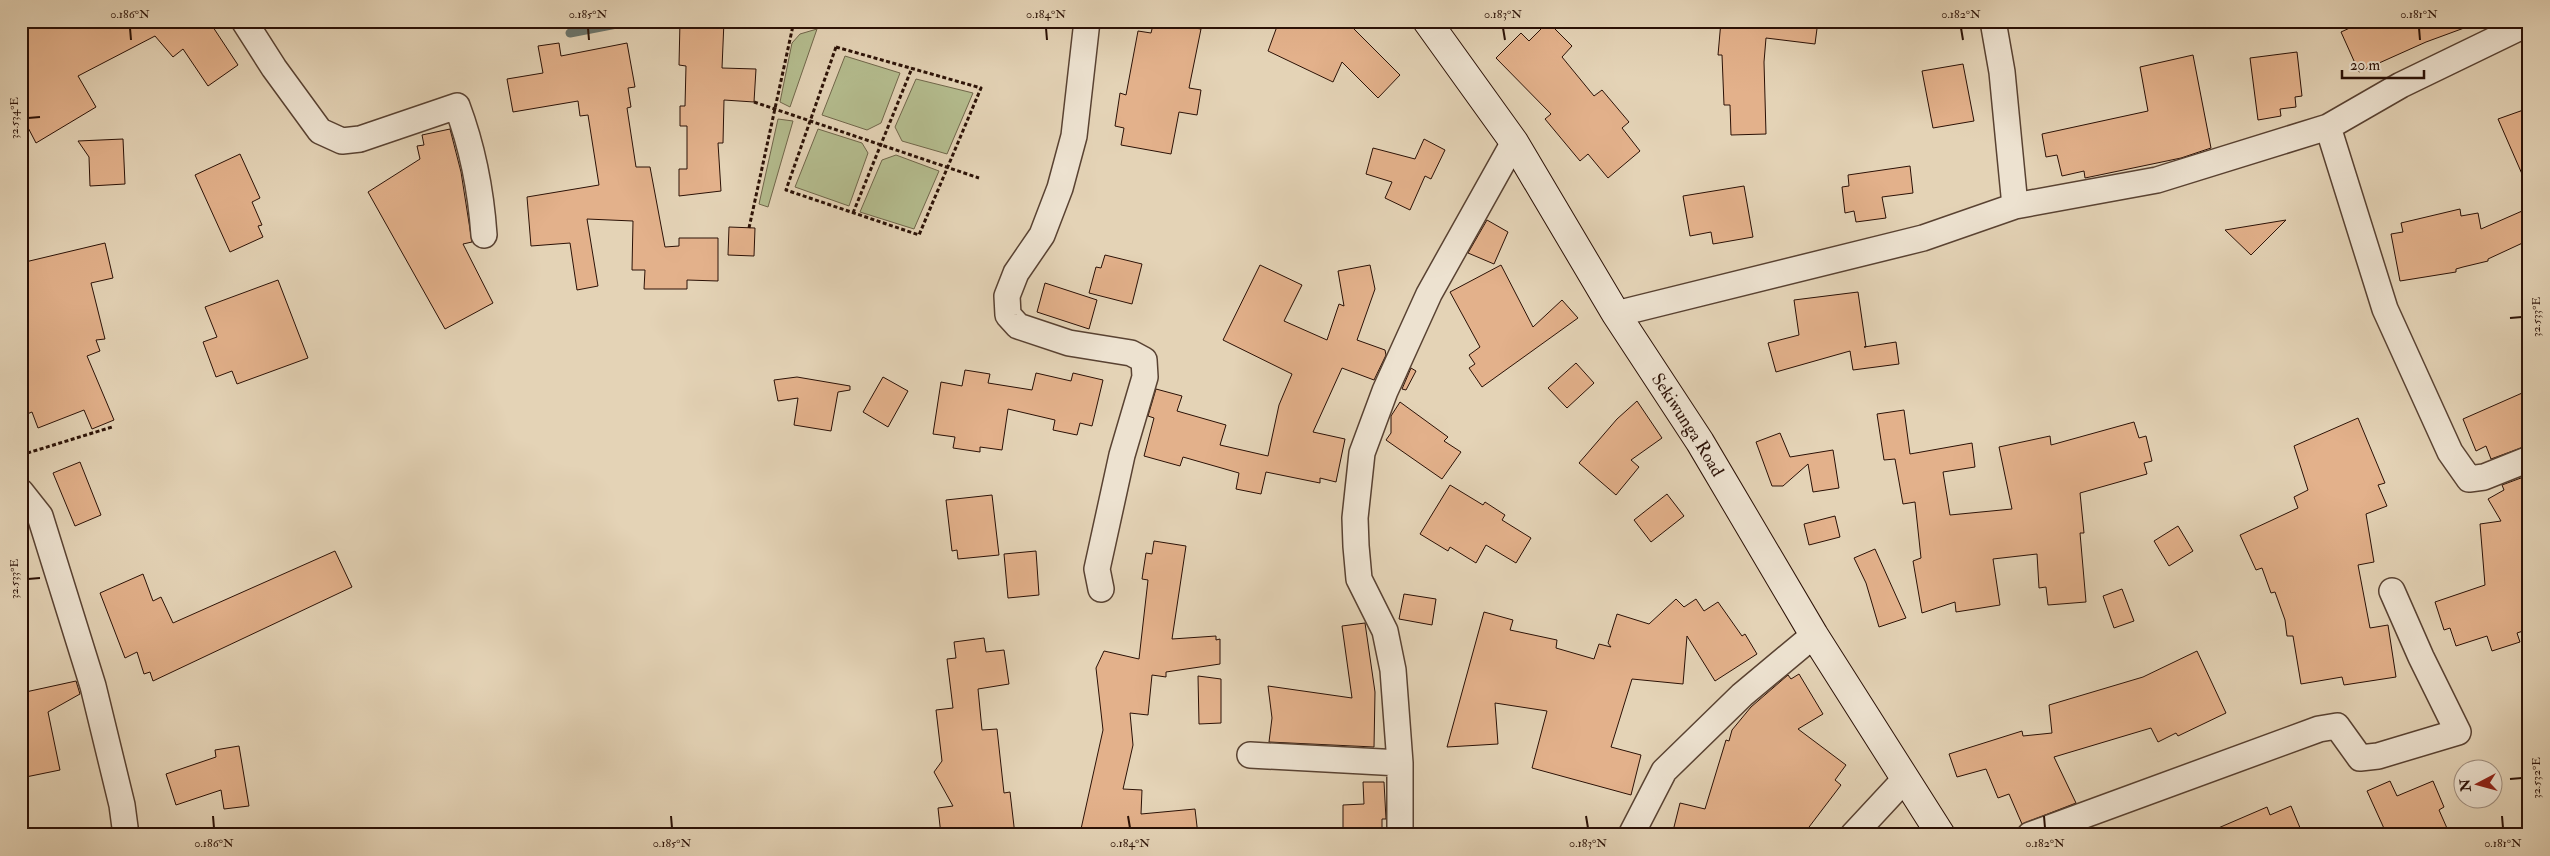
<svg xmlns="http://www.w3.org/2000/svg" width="2550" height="856" font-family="'IM FELL Double Pica',serif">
  <rect width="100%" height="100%" fill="#e4d3b6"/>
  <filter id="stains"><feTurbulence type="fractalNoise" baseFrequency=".004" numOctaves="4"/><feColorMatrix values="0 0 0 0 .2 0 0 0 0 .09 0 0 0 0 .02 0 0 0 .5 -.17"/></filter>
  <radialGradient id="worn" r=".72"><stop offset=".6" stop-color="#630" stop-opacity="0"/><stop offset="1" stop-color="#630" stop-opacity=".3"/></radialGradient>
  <path fill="#b4bc8e" stroke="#70664a" d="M 817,29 L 790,107 L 780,102 L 792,43 L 800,34 Z
    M 845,56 L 900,73 L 881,123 L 867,130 L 822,115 Z
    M 916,79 L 973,93 L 947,154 L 902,141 L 895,127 Z
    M 778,119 L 793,121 L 768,207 L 759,204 Z
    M 818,129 L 862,143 L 868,153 L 849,206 L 795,187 Z
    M 896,155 L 939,171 L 914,229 L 860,212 L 882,160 Z"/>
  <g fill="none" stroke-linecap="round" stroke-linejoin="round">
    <path stroke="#6b756d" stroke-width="9" d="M 570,33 L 632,21"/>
  </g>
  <path fill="#e3b18b" stroke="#2b1106" d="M 21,21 L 209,21 L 238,65 L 208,86 L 183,49 L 173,57 L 155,36 L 78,76 L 96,107 L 36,143 L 21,114 Z
    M 680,21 L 724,21 L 722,68 L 756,69 L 754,102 L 724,100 L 723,143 L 718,143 L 721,191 L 679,196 L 679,169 L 687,169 L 687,126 L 680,126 L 680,106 L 685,106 L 686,66 L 679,65 Z
    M 1154,21 L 1201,29 L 1189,88 L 1201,90 L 1197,115 L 1179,112 L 1171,154 L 1121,145 L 1124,128 L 1115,126 L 1120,93 L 1126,95 L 1138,31 L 1151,33 Z
    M 1279,21 L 1346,21 L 1400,75 L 1378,98 L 1342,62 L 1333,82 L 1268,51 Z
    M 1721,21 L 1818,21 L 1815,44 L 1766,38 L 1764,62 L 1766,134 L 1731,135 L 1730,105 L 1724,105 L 1722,55 L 1718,55 Z
    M 2365,21 L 2475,21 L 2475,24 L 2426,42 L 2359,72 L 2341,32 Z
    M 1548,22 L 1572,46 L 1562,57 L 1594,96 L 1602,90 L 1629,122 L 1622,128 L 1640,151 L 1608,178 L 1588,154 L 1580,161 L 1545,119 L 1551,114 L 1496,58 L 1521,33 L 1529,41 Z
    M 559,43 L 561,56 L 627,43 L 635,87 L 628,88 L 631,107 L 627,108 L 636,167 L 650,167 L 665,247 L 679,246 L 679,238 L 718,238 L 718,281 L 687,280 L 687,289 L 644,289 L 645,270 L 632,270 L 633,221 L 587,219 L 598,286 L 577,290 L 570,243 L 531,246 L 527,197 L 599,185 L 588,115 L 580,116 L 578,101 L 513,112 L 507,79 L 543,73 L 538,46 Z
    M 2297,52 L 2302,96 L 2295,97 L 2296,107 L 2280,109 L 2281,116 L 2258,120 L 2250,58 Z
    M 2193,55 L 2211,148 L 2181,158 L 2085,178 L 2084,171 L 2062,176 L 2057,155 L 2046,157 L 2042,134 L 2148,111 L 2140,67 Z
    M 1963,64 L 1974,121 L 1933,128 L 1922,71 Z
    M 2529,108 L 2529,190 L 2498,119 Z
    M 450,129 L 461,172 L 472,242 L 463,244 L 493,303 L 445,329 L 368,192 L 420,159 L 417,146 L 424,145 L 422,135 Z
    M 123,139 L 125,184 L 90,186 L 89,157 L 78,141 Z
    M 1424,139 L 1445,150 L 1431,179 L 1425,176 L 1410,210 L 1385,198 L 1392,182 L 1366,174 L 1373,148 L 1415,159 Z
    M 240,154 L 260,198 L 252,202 L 262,225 L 258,226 L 263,237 L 230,252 L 195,175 Z
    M 1910,166 L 1913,193 L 1882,197 L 1886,218 L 1856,222 L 1854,211 L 1845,213 L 1842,187 L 1849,186 L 1848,175 Z
    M 1744,186 L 1753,237 L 1713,244 L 1711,232 L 1690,236 L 1683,196 Z
    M 2529,208 L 2529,240 L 2488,259 L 2488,261 L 2463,267 L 2456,269 L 2456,272 L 2400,281 L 2391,234 L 2403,232 L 2401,223 L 2460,209 L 2461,216 L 2478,213 L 2481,229 Z
    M 1487,220 L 1508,232 L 1494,264 L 1468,253 Z
    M 2286,220 L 2251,255 L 2225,230 Z
    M 729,227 L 755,228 L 754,256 L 728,255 Z
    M 105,243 L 113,278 L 91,283 L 105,339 L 96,340 L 100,351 L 87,356 L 114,420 L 92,429 L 84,410 L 38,428 L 32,412 L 27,414 L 21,399 L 21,263 Z
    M 1105,255 L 1142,264 L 1132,304 L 1089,293 L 1096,267 L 1101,268 Z
    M 1260,265 L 1302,285 L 1284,321 L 1327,340 L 1339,304 L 1344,306 L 1338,271 L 1370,265 L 1375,289 L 1357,340 L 1385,350 L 1386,355 L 1374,380 L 1342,368 L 1313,432 L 1345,439 L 1336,482 L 1320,478 L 1320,483 L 1266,472 L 1261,494 L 1236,489 L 1239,473 L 1183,457 L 1180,466 L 1144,456 L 1154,418 L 1148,416 L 1156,389 L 1182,396 L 1177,411 L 1226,425 L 1220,445 L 1268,456 L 1279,405 L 1292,374 L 1223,340 Z
    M 1501,265 L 1533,327 L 1562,300 L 1578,318 L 1482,387 L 1469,368 L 1475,364 L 1469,355 L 1480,347 L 1450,292 Z
    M 278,280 L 308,358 L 237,384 L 232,371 L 216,377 L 203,342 L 217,337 L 205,307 Z
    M 1045,283 L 1097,300 L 1089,329 L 1037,312 Z
    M 1858,292 L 1866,347 L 1864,347 L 1896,342 L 1899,364 L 1853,370 L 1850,351 L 1776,372 L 1768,343 L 1799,335 L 1794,300 Z
    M 1576,363 L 1594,383 L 1567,408 L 1548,388 Z
    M 1411,368 L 1416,371 L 1406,390 L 1402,389 Z
    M 965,370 L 990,374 L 988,383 L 1032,390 L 1036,373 L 1071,381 L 1073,373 L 1103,380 L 1092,426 L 1080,423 L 1077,435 L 1053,430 L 1055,420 L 1008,409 L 1002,450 L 980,447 L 980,452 L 953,448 L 955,437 L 933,434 L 941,382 L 962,386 Z
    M 797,377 L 850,386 L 850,390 L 838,392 L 831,431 L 794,425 L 798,398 L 778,401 L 774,380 Z
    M 883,377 L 908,391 L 888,427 L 863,412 Z
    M 2529,390 L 2529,445 L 2491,459 L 2486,446 L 2476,451 L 2463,419 Z
    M 1637,401 L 1662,438 L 1631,460 L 1639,467 L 1616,495 L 1579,463 L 1617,419 Z
    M 1400,402 L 1448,437 L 1444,441 L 1461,452 L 1442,479 L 1386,440 L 1391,433 L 1391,416 Z
    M 1904,410 L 1910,454 L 1972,443 L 1975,467 L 1943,472 L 1950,515 L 2012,509 L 1999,447 L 2050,436 L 2051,445 L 2134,422 L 2139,438 L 2146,436 L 2152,461 L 2144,463 L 2147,474 L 2080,493 L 2084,533 L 2080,533 L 2086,602 L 2048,605 L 2046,587 L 2039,588 L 2037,554 L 1993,559 L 2000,605 L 1956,612 L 1955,602 L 1922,613 L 1913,561 L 1921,558 L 1915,502 L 1903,504 L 1895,459 L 1884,460 L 1877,414 Z
    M 2358,418 L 2385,483 L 2378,485 L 2387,506 L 2366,514 L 2374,562 L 2358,565 L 2370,628 L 2388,625 L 2396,677 L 2344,685 L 2342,677 L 2301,684 L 2293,636 L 2287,636 L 2285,620 L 2275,592 L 2271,593 L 2262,568 L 2256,570 L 2240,535 L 2298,508 L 2294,497 L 2308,490 L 2294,446 Z
    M 1780,433 L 1790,457 L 1833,450 L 1839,488 L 1813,492 L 1808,464 L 1783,486 L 1772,486 L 1756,442 Z
    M 80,462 L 101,515 L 75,526 L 53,473 Z
    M 2529,475 L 2529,629 L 2517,633 L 2520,642 L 2492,651 L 2487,636 L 2456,646 L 2450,628 L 2444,630 L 2435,602 L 2485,585 L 2480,524 L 2501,521 L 2488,499 L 2504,490 L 2502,485 Z
    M 1450,485 L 1483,505 L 1485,502 L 1505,515 L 1502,520 L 1531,538 L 1516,563 L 1486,545 L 1476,563 L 1450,547 L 1448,551 L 1420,534 Z
    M 1667,494 L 1684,516 L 1651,542 L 1634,520 Z
    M 992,495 L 999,555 L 958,559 L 957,550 L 952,551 L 946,500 Z
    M 1835,516 L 1840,537 L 1809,545 L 1804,524 Z
    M 2178,526 L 2193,551 L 2169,566 L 2154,541 Z
    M 1154,541 L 1186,546 L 1172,639 L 1216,636 L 1216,640 L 1220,639 L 1220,664 L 1166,672 L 1166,677 L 1152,675 L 1148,715 L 1130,713 L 1133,745 L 1123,789 L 1142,790 L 1141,814 L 1195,809 L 1198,835 L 1089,835 L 1089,831 L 1081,829 L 1103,730 L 1096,668 L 1104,651 L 1139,659 L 1148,580 L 1142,579 L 1146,553 L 1152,554 Z
    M 1875,549 L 1906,618 L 1879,627 L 1866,583 L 1854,558 Z
    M 335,551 L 352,587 L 153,681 L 150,672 L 144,674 L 137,652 L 125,658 L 100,593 L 143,574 L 153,601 L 161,597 L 173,623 Z
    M 1036,551 L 1039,595 L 1008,598 L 1004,554 Z
    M 2122,589 L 2134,621 L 2114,628 L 2103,596 Z
    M 1404,594 L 1436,599 L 1432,625 L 1399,619 Z
    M 1676,599 L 1684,607 L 1696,599 L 1704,611 L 1718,602 L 1742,636 L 1745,634 L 1757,654 L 1715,681 L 1687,636 L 1683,684 L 1632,679 L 1611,747 L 1641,755 L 1631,795 L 1532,768 L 1547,711 L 1495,703 L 1498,744 L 1447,747 L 1484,612 L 1513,620 L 1510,630 L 1557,640 L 1556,648 L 1594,659 L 1599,644 L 1611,647 L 1608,643 L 1617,614 L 1649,624 Z
    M 1365,623 L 1375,692 L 1374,747 L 1269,742 L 1272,718 L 1268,686 L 1352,698 L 1342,626 Z
    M 984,638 L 986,652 L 1004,650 L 1009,684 L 978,689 L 982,730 L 997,729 L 1004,793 L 1010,792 L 1015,835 L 941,835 L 938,808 L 953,806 L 934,772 L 942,761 L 936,710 L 953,708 L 947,659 L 956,658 L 954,642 Z
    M 2197,651 L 2226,713 L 2178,736 L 2176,733 L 2158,742 L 2151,728 L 2054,757 L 2076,803 L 2022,824 L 2009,794 L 1998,798 L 1986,769 L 1957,777 L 1949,754 L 2022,731 L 2023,736 L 2052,733 L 2049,705 L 2143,677 Z
    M 1799,674 L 1823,714 L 1798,729 L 1846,765 L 1835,780 L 1841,785 L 1803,835 L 1672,835 L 1680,803 L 1705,809 L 1726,740 L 1729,741 L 1732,730 L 1751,707 L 1788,675 L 1791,679 Z
    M 1198,676 L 1221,679 L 1221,723 L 1199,724 Z
    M 76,681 L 80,694 L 48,712 L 60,770 L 21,778 L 21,693 Z
    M 239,746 L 249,806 L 224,809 L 221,790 L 176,805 L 166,774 L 216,757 L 215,750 Z
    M 2390,781 L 2397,796 L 2433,781 L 2444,807 L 2439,810 L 2450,835 L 2387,835 L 2367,791 Z
    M 1363,782 L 1384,782 L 1386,819 L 1382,819 L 1382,835 L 1343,835 L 1343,805 L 1364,804 Z
    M 2291,806 L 2303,835 L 2202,835 L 2267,807 L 2270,815 Z"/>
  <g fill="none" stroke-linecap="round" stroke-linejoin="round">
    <g stroke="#594232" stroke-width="28">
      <path id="minor" d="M 244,21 L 274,68 L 320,131 L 342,141 L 360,139 L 457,106 C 472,146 481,192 484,235
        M 1087,21 L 1074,136 L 1060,188 L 1042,235 L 1016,273 L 1007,296 L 1008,315 L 1018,326 L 1069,343 L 1131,353 L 1144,360 L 1145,377 L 1122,455 L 1097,569 L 1101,589
        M 2328,127 L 2385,309 L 2450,452 L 2469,479 L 2484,477 L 2529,459
        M 2015,206 L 2157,180 L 2328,127 L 2401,85 L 2529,23
        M 1616,314 L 1923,238 L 2015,206 L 2002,72 L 1993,21
        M 21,492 L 40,516 L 93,686 L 122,805 L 126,835
        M 1250,755 L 1400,763
        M 1400,835 L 1400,763 L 1393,670 L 1385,631 L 1359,579 L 1356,546 L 1355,518 L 1362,453 L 1385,391 L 1429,294 L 1514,142
        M 1631,835 L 1664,771 L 1742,695 L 1814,635
        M 1853,835 L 1905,779
        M 2030,835 L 2319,729 L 2337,726 L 2360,758 L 2378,756 L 2458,732 L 2421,657 L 2392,591"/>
    </g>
    <g stroke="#2b1106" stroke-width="30">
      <g id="secondary">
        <path id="s1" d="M 1427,21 L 1514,142 L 1616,314 L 1700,442 L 1814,635 L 1941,835"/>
      </g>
    </g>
    <path stroke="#2b1106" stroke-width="3" stroke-dasharray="4 2.5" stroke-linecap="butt" d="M 836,47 L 981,88 L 919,235 L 786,190 Z
      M 754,102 L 979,178
      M 853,213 L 912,68
      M 749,228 L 794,21
      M 21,455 L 112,427"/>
    <use href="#minor" stroke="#ede2d0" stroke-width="25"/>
    <use href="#secondary" stroke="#ede2d0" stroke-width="28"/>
  </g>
  <path fill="none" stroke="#2b1106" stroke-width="2" d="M 130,28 L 131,40M 588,28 L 589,40M 1046,28 L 1047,40M 1503,28 L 1505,40M 1961,28 L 1963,40M 2419,28 L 2420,40M 28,118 L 40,117M 2510,318 L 2522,317M 28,579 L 40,578M 2510,779 L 2522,778M 213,816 L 214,828M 671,816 L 672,828M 1128,816 L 1130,828M 1586,816 L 1588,828M 2044,816 L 2045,828M 2502,816 L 2503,828"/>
  <g text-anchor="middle" stroke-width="5" stroke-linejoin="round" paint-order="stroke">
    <g font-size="18" fill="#2b1106" stroke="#ede2d0">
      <text dy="6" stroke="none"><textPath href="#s1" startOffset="481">Sekiwunga Road</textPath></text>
    </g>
  </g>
  <rect width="2550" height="856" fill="none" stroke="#e4d3b6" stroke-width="55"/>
  <g transform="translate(2478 784) rotate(264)"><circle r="24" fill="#ede2d0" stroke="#9f8e7f"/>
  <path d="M0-4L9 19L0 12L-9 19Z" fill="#8f2418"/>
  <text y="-8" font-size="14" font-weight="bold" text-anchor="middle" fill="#2b1106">N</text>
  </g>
  <path d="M2342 70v8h82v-8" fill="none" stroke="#2b1106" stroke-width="2.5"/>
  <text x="2350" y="70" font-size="15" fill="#2b1106" stroke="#ede2d0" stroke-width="4" paint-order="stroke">20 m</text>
  <rect x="28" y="28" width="2494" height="800" fill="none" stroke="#2b1106" stroke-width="2"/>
  <g font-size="12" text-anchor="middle" fill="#2b1106">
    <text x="130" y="18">0.186°N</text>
    <text x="588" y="18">0.185°N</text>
    <text x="1046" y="18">0.184°N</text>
    <text x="1503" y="18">0.183°N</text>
    <text x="1961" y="18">0.182°N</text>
    <text x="2419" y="18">0.181°N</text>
    <text transform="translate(14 118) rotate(-90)" y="4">32.534°E</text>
    <text transform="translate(2536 317) rotate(-90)" y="4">32.533°E</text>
    <text transform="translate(14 579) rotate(-90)" y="4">32.533°E</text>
    <text transform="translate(2536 778) rotate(-90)" y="4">32.532°E</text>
    <text x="214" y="847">0.186°N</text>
    <text x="672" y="847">0.185°N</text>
    <text x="1130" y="847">0.184°N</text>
    <text x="1588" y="847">0.183°N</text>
    <text x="2045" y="847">0.182°N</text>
    <text x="2503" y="847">0.181°N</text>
  </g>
  <rect width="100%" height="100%" filter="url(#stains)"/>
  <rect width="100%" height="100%" fill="url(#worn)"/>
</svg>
